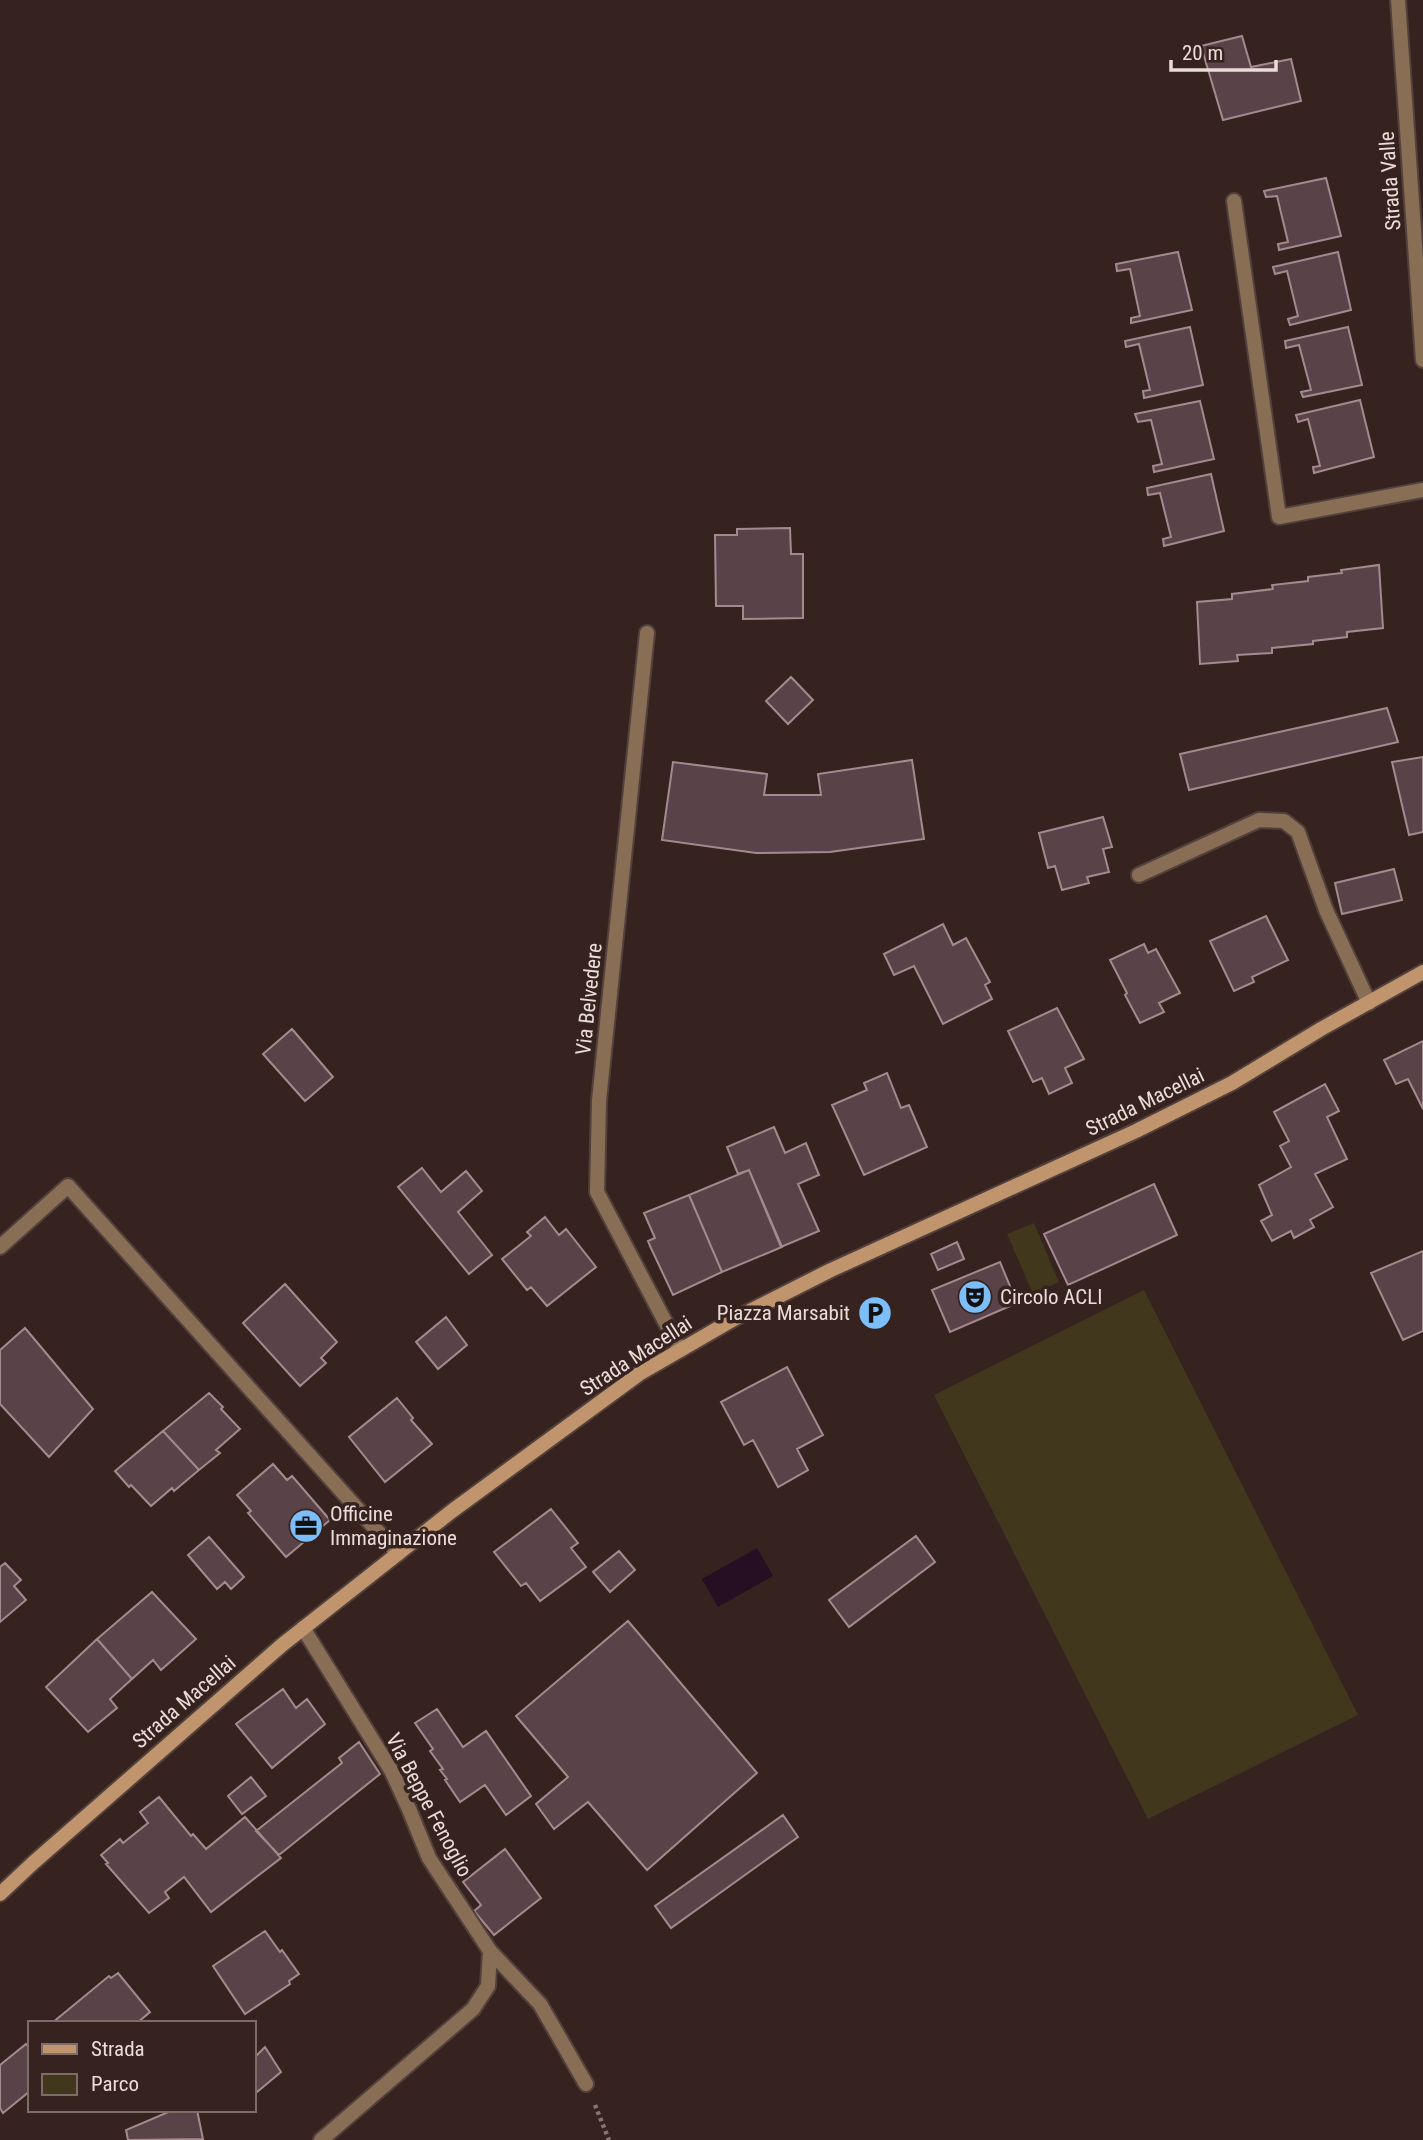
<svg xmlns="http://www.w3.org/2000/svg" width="1423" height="2140" font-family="'Roboto Condensed',sans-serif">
  <rect width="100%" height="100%" fill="#36221e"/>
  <path fill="#40371d" d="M 1034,1223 L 1059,1282 L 1033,1294 L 1007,1234 Z
    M 1144,1290 L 1358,1715 L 1148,1819 L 934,1395 Z"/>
  <path fill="#260f22" d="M 757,1548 L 773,1576 L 718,1607 L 702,1579 Z"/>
  <path fill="#5a4348" stroke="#a48a8f" stroke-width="2" d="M 1242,36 L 1251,67 L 1291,59 L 1301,101 L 1223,120 L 1201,46 Z
    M 1326,178 L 1341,236 L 1279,250 L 1278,244 L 1288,242 L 1277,196 L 1266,197 L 1264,191 Z
    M 1178,252 L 1192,310 L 1131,323 L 1131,318 L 1140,316 L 1130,269 L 1117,271 L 1116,264 Z
    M 1338,252 L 1351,310 L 1290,325 L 1288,319 L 1298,316 L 1287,271 L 1275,274 L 1273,267 Z
    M 1190,327 L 1203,385 L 1144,398 L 1143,391 L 1150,390 L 1139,344 L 1126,347 L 1125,341 Z
    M 1348,327 L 1362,385 L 1303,397 L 1301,392 L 1311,390 L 1299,345 L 1286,348 L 1285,341 Z
    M 1360,400 L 1374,457 L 1314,473 L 1313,467 L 1320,466 L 1308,419 L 1298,422 L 1296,415 Z
    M 1200,401 L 1214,459 L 1154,472 L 1153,466 L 1162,464 L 1151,420 L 1138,422 L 1135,414 Z
    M 1211,474 L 1224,531 L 1164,546 L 1163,539 L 1171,537 L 1160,493 L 1148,495 L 1147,488 Z
    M 790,528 L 791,554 L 803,554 L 803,618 L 743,619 L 743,606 L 716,606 L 715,535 L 737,535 L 737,529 Z
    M 1379,565 L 1383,628 L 1347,632 L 1347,637 L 1313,641 L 1313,644 L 1272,648 L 1272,653 L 1237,655 L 1238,661 L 1200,664 L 1197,602 L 1232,599 L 1232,594 L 1273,589 L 1272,585 L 1308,581 L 1308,577 L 1342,573 L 1341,570 Z
    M 791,677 L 813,700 L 788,724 L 766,701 Z
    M 1387,708 L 1398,742 L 1189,790 L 1180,754 Z
    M 1423,757 L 1423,832 L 1409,835 L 1392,762 Z
    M 912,760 L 924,839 L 830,852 L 756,853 L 662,840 L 673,762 L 767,774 L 764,795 L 821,795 L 818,774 Z
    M 1103,817 L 1112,847 L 1103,849 L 1109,872 L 1087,877 L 1089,883 L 1062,890 L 1055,866 L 1048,868 L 1039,833 Z
    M 1394,869 L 1402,900 L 1342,914 L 1335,883 Z
    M 1266,916 L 1288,960 L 1252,977 L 1254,982 L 1234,991 L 1210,941 Z
    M 943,924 L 953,945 L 966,938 L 990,982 L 985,985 L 992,999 L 943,1024 L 914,966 L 894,975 L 884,954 Z
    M 1144,944 L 1148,953 L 1156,949 L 1180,993 L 1159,1003 L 1164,1012 L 1140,1023 L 1125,995 L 1127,993 L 1110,960 Z
    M 1057,1008 L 1084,1059 L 1065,1068 L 1072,1083 L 1049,1094 L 1042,1078 L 1033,1082 L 1008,1031 Z
    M 292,1029 L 333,1077 L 305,1101 L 263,1054 Z
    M 1423,1041 L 1423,1109 L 1408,1079 L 1396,1084 L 1384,1060 Z
    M 887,1073 L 901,1108 L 909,1105 L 927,1147 L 864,1175 L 832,1105 L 867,1090 L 864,1083 Z
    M 1325,1084 L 1339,1111 L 1327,1117 L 1347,1159 L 1315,1174 L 1333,1207 L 1310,1220 L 1314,1227 L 1294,1238 L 1291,1231 L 1272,1241 L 1261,1221 L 1272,1215 L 1259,1185 L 1291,1167 L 1280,1146 L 1289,1141 L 1274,1112 Z
    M 774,1127 L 785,1153 L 806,1143 L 819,1175 L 798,1184 L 819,1231 L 781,1247 L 749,1170 L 738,1174 L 727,1147 Z
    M 422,1168 L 441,1192 L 466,1171 L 482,1191 L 458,1212 L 492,1255 L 469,1274 L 398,1187 Z
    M 749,1170 L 782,1247 L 722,1272 L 689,1195 Z
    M 1154,1184 L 1177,1235 L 1068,1285 L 1044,1234 Z
    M 689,1195 L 722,1272 L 673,1295 L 650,1246 L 648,1241 L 655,1238 L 644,1213 Z
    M 545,1217 L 559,1235 L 566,1229 L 596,1267 L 547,1306 L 531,1287 L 527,1290 L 502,1259 L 531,1236 L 527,1232 Z
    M 957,1242 L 964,1259 L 938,1270 L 931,1254 Z
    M 1423,1251 L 1423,1331 L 1403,1340 L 1371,1273 Z
    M 1000,1262 L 1017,1303 L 950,1332 L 932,1290 Z
    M 285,1284 L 337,1342 L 321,1358 L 326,1363 L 300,1386 L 243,1323 Z
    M 446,1317 L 467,1345 L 438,1369 L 416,1342 Z
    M 25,1328 L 93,1409 L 49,1457 L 0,1404 L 0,1350 Z
    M 787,1367 L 823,1435 L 797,1449 L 808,1470 L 778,1487 L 753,1440 L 744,1445 L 721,1402 Z
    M 209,1393 L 223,1407 L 221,1409 L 240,1429 L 216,1450 L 220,1453 L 199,1470 L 163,1431 Z
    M 397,1398 L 413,1418 L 411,1420 L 432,1444 L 385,1482 L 349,1437 Z
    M 163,1431 L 199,1470 L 174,1491 L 172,1488 L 151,1506 L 131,1485 L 129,1487 L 115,1471 Z
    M 273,1464 L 287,1480 L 292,1476 L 330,1520 L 286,1557 L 248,1513 L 251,1511 L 237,1495 Z
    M 551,1509 L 578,1543 L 571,1548 L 586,1567 L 540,1601 L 526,1583 L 521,1586 L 494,1552 Z
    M 916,1536 L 935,1562 L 849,1627 L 829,1600 Z
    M 209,1537 L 244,1577 L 231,1589 L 225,1582 L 217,1589 L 188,1555 Z
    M 619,1551 L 635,1570 L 610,1592 L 593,1572 Z
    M 5,1563 L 21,1580 L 14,1586 L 26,1600 L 0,1622 L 0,1567 Z
    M 152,1592 L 196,1639 L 161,1670 L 153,1660 L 132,1679 L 97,1639 Z
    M 628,1621 L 757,1773 L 647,1870 L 588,1802 L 554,1829 L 536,1804 L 568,1777 L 516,1716 Z
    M 97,1639 L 132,1679 L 110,1699 L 117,1708 L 88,1732 L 46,1687 Z
    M 283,1689 L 296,1708 L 307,1699 L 325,1724 L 272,1768 L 236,1724 Z
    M 437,1709 L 463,1747 L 486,1731 L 531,1796 L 506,1815 L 485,1785 L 460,1802 L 445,1780 L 447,1779 L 440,1770 L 443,1769 L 430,1751 L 433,1749 L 415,1723 Z
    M 359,1742 L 380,1774 L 279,1855 L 256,1831 L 342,1763 L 339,1758 Z
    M 251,1777 L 266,1796 L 242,1814 L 228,1796 Z
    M 159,1797 L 191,1836 L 193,1834 L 206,1849 L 245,1817 L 281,1858 L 211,1912 L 184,1877 L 165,1892 L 169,1898 L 149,1913 L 106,1864 L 108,1863 L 101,1855 L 120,1839 L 123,1843 L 148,1823 L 140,1812 Z
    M 783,1815 L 798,1837 L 671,1928 L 655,1906 Z
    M 505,1849 L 541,1898 L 494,1935 L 474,1911 L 481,1905 L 463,1882 Z
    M 265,1931 L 280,1952 L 282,1950 L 299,1974 L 289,1981 L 290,1984 L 245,2014 L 213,1966 Z
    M 118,1973 L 150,2012 L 137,2023 L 52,2023 L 109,1976 L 111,1978 Z
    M 26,2044 L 30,2049 L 30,2091 L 3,2113 L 0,2108 L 0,2065 Z
    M 265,2047 L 281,2072 L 257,2092 L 254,2087 L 254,2058 Z
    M 173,2110 L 197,2110 L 203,2139 L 128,2140 L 126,2130 Z"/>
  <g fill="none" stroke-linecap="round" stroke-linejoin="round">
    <g stroke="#53403c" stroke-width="18">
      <path id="lane" d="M 1234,201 L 1279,517 L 1423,490
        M 1139,875 L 1259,820 L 1284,821 L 1298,832 L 1326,910 L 1369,1003
        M 0,1247 L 68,1186 L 398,1554
        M 321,2140 L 473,2009 L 488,1986 L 490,1951"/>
    </g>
    <g stroke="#53403c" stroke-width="18">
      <path id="street" d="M 1398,0 L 1423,360
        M 647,633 L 599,1101 L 597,1192 L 680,1350
        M 303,1628 L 391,1770 L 409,1809 L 429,1858 L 490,1951 L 540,2004 L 586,2084"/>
    </g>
    <g stroke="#53403c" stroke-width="18">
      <path id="secondary" d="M 0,1894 L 33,1863 L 282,1645 L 452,1511 L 639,1374 L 734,1319 L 831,1270 L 1136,1131 L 1232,1083 L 1321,1029 L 1423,972"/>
    </g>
    <path stroke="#867571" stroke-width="4.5" stroke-dasharray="3.5 3.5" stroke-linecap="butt" d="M 595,2105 L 609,2140"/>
    <use href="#lane" stroke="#896e56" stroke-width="14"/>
    <use href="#street" stroke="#896e56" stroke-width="14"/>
    <use href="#secondary" stroke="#c0956e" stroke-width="14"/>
  </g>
  <defs>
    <g id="theatre-disc" transform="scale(1.75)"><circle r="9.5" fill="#7cbef9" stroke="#36221e"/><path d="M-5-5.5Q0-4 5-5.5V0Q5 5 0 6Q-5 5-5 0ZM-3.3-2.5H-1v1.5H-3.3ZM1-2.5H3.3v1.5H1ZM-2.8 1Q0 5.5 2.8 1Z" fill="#111"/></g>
    <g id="parking-disc" transform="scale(1.75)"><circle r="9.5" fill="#7cbef9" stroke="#36221e"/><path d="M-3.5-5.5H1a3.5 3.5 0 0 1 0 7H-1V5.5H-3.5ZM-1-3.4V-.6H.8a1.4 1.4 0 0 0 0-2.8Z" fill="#111"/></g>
    <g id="office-disc" transform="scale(1.75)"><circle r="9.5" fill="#7cbef9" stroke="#36221e"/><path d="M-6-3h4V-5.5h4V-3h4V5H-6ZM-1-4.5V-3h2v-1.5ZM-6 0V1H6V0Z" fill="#111"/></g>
  </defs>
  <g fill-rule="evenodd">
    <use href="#theatre-disc" x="975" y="1297"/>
    <use href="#parking-disc" x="875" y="1313"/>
    <use href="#office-disc" x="306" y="1526"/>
  </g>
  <g text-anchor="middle" stroke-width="7" stroke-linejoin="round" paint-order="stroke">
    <g font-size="21" fill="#eadcd8" stroke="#36221e">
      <text transform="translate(1390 181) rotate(-94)" y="7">Strada Valle</text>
      <text transform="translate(589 999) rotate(-84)" y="7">Via Belvedere</text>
      <text transform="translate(1145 1102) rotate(-26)" y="7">Strada Macellai</text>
      <text transform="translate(636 1356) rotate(-33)" y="7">Strada Macellai</text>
      <text transform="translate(184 1702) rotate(-41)" y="7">Strada Macellai</text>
      <text transform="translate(429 1805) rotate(62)" y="7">Via Beppe Fenoglio</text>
    </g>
    <g font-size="21" fill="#eadcd8" stroke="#36221e" text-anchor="start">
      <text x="1000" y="1304">Circolo ACLI</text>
      <text x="850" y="1320" text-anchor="end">Piazza Marsabit</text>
      <text x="330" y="1521">Officine<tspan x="330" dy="24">Immaginazione</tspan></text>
    </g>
  </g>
  <rect x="28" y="2021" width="228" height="91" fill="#36221e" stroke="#7e6c68" stroke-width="2"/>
  <rect x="42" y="2044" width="35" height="10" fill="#c0956e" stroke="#7e6c68" stroke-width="2"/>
  <text x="91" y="2056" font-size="21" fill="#eadcd8">Strada</text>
  <rect x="42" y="2074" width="35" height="21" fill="#40371d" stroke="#7e6c68" stroke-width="2"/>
  <text x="91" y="2091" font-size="21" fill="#eadcd8">Parco</text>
  <path d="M1171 60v10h105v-10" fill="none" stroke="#eadcd8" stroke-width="3.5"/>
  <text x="1182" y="60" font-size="21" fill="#eadcd8" stroke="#36221e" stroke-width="5" paint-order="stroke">20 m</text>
</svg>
